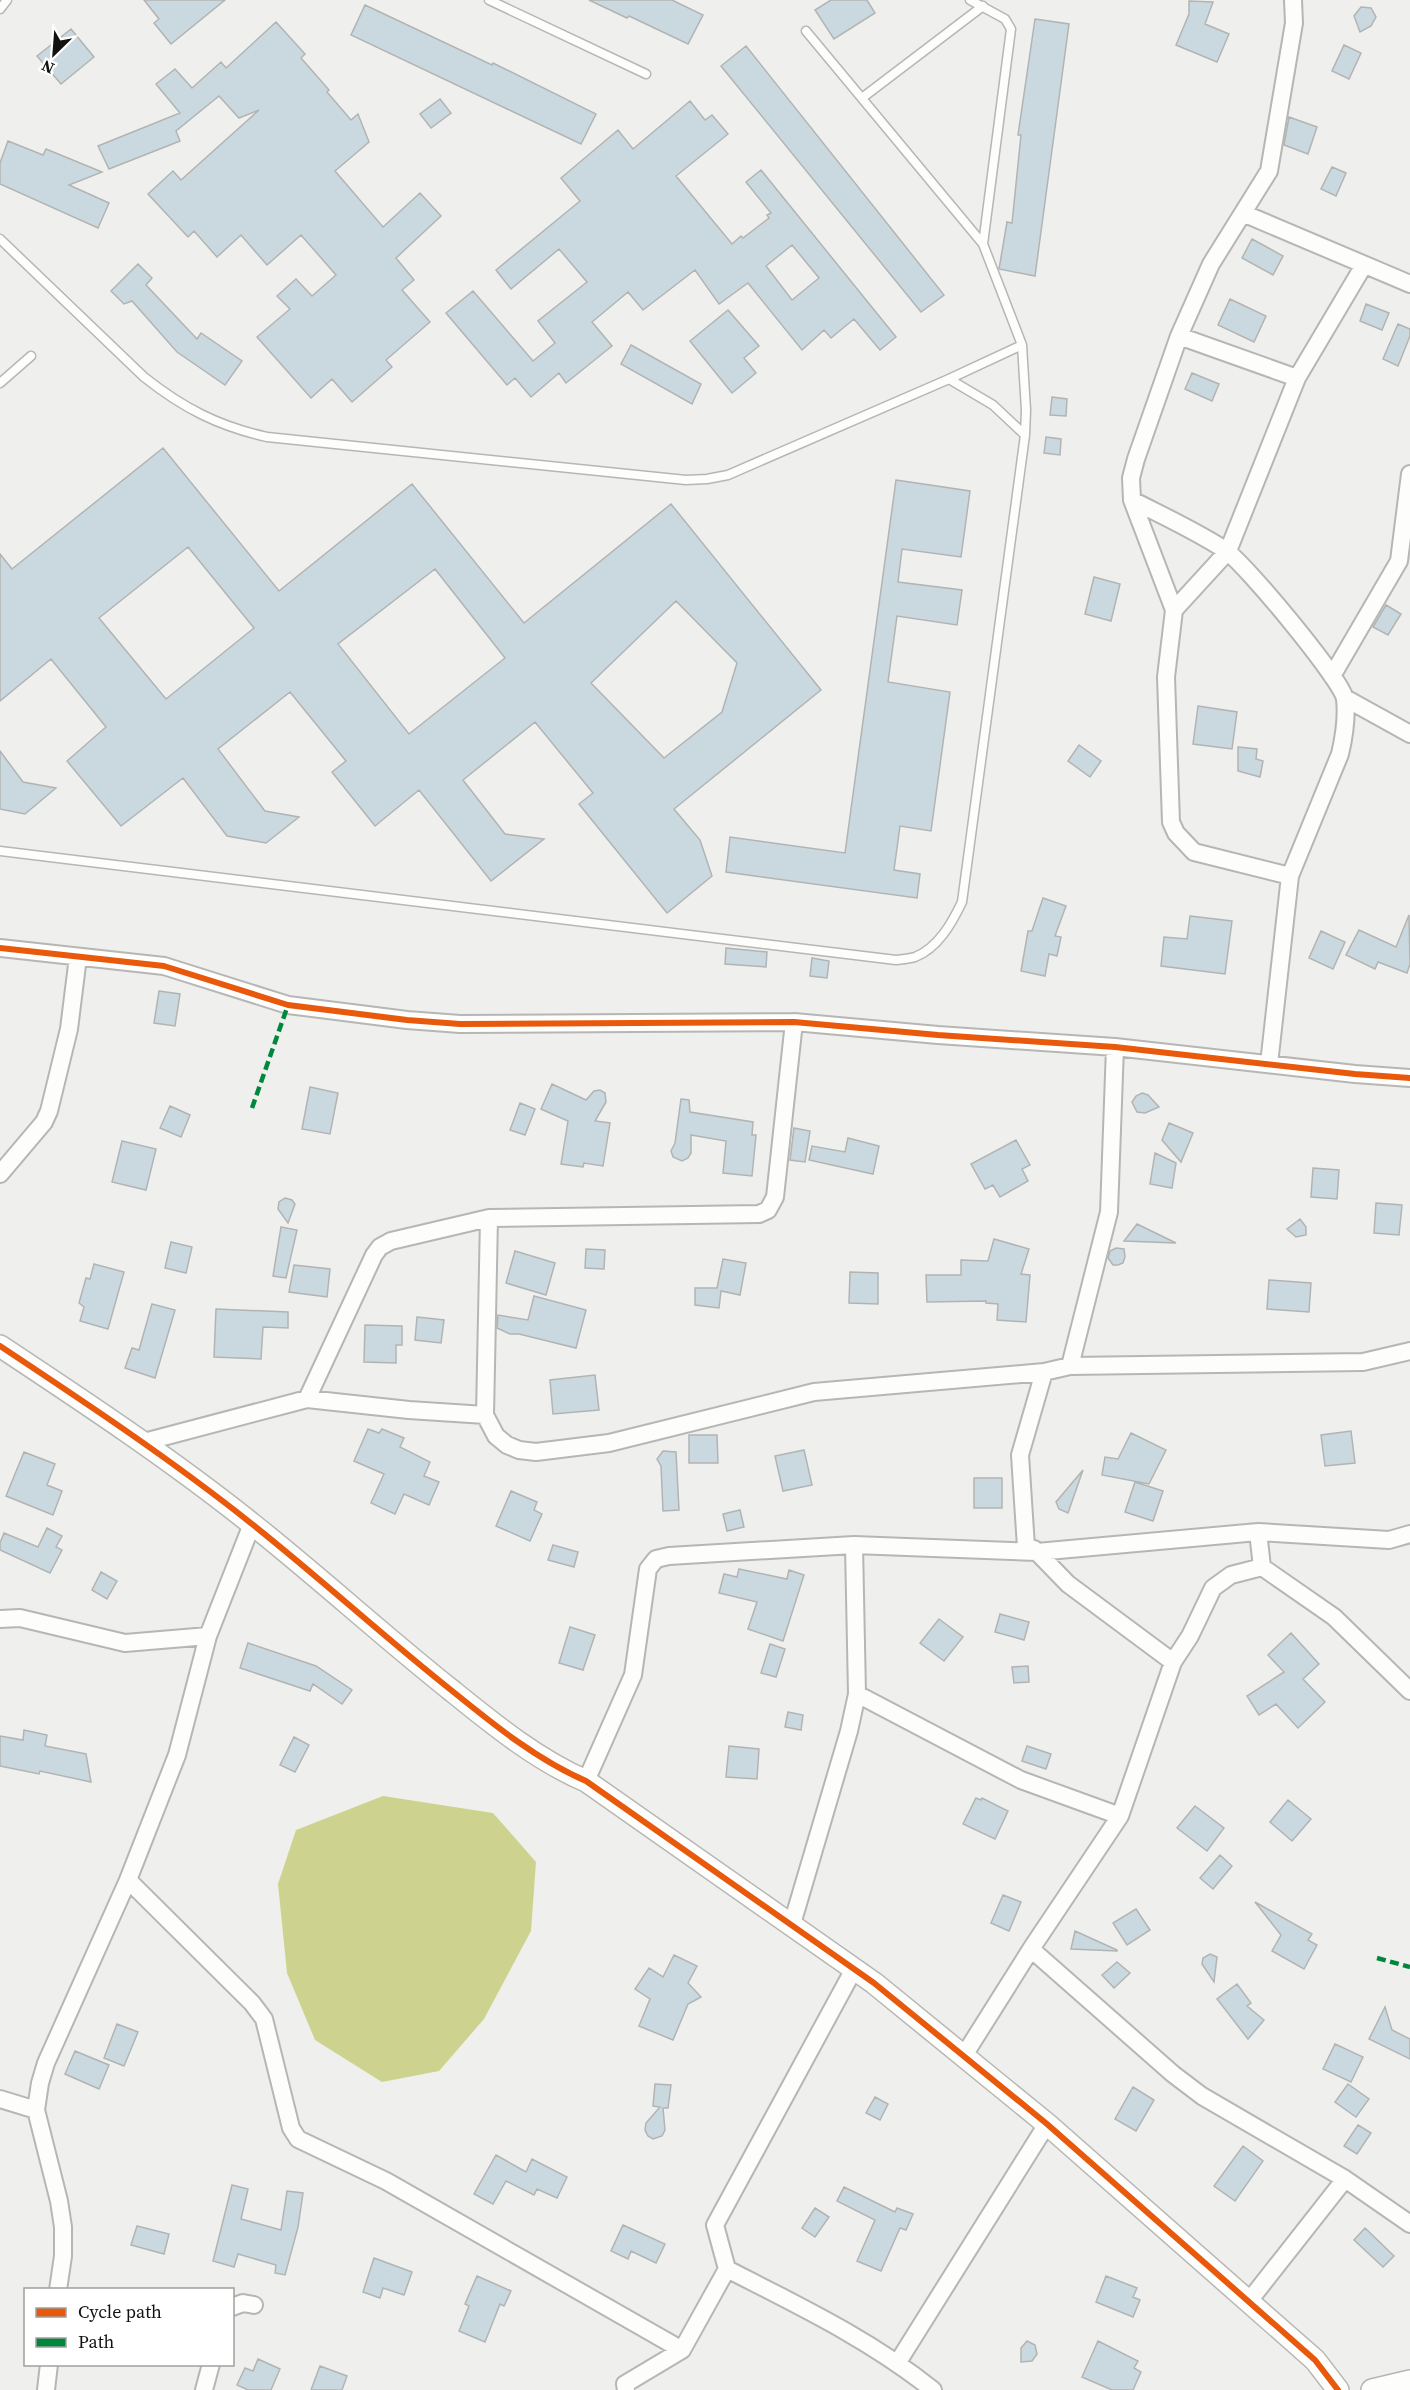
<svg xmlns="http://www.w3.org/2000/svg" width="1410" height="2390" font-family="'Source Serif 4',serif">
  <rect width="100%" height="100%" fill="#eff0ed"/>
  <path fill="#cdd38e" d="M 383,1796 L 493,1813 L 536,1862 L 531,1931 L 484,2019 L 439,2071 L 382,2082 L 315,2040 L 287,1973 L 278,1884 L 296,1830 Z"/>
  <path fill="#cad9e0" stroke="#b2b4b3" stroke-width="1.5" fill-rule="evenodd" d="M 144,0 L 225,0 L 171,44 L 154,23 L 159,19 Z
    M 589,0 L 672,0 L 703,15 L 688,44 L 629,16 L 627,18 Z
    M 831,0 L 867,0 L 875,13 L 834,39 L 815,10 Z
    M 1189,1 L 1213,2 L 1205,24 L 1229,34 L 1217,62 L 1176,45 L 1189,14 Z
    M 365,5 L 492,65 L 493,63 L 596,114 L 581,144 L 351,35 Z
    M 1361,7 L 1371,8 L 1376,17 L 1371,26 L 1360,32 L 1354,16 Z
    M 1035,19 L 1069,24 L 1035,276 L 999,269 L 1007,222 L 1012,223 L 1021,135 L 1018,135 Z
    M 276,22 L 305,54 L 301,58 L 329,90 L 327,92 L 351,120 L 358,114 L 369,142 L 335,171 L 383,227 L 420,193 L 441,216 L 396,258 L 414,280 L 402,290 L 430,322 L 386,360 L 392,367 L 352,402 L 332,379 L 311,398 L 257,337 L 290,309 L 277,296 L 296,279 L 312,296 L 336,275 L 301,235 L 267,265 L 241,235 L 217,257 L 194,231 L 188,237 L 148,194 L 173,171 L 181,180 L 259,110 L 239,118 L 219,96 L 176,131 L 180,141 L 109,169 L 98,146 L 180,113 L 156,84 L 175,69 L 192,88 L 221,62 L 226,68 Z
    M 71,29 L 94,57 L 61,84 L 37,56 Z
    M 1344,45 L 1361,53 L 1349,79 L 1332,71 Z
    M 746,46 L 944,295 L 921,312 L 721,66 Z
    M 440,99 L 451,113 L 431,128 L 420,114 Z
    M 690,101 L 705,120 L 712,115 L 728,134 L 676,176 L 732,244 L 741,236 L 743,238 L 769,218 L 767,215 L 771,213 L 746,182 L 761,170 L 896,337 L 880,350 L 854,319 L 831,338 L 824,330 L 802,350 L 748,283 L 719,304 L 695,270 L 643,310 L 628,292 L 592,322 L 612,346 L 566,383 L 559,373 L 531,397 L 515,378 L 507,385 L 446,313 L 473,291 L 533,361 L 555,343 L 538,321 L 587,282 L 559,249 L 511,289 L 496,270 L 580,201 L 561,178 L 618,130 L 633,149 ZM 792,245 L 819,278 L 792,300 L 766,266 Z
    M 1289,117 L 1317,127 L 1308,154 L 1284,145 Z
    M 8,141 L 43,155 L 46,149 L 102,172 L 69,185 L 109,203 L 98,228 L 0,184 L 0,163 Z
    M 1332,167 L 1346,173 L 1336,196 L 1321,189 Z
    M 1252,239 L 1283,256 L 1273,275 L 1242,258 Z
    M 138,264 L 152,278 L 146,285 L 197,339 L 201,333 L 242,361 L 225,385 L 177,352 L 132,301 L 124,304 L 111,291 Z
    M 1230,299 L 1266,316 L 1254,342 L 1218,325 Z
    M 1366,304 L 1389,313 L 1382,330 L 1360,321 Z
    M 728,310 L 759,346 L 744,358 L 756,373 L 732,393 L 690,341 Z
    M 1398,324 L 1410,329 L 1410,336 L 1398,366 L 1383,359 Z
    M 631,345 L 701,384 L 692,404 L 621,364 Z
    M 1192,373 L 1219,384 L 1212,401 L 1185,389 Z
    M 1052,397 L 1067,399 L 1066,416 L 1050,415 Z
    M 1046,437 L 1061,439 L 1060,455 L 1044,453 Z
    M 163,448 L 279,591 L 412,484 L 524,623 L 671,504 L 821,690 L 674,809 L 700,840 L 712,876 L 667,913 L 579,804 L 593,793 L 535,722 L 463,780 L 505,834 L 544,839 L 491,881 L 419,790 L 375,826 L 332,772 L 346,761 L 290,692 L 218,749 L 265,811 L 299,817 L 266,843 L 227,836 L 183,778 L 121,826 L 67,761 L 106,727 L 51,659 L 0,701 L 0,554 L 12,569 ZM 188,547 L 254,628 L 166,699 L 99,618 ZM 435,569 L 505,658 L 409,734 L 338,644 ZM 676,601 L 737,663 L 722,712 L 664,758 L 591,683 Z
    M 896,480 L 970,491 L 961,557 L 902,549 L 898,582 L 962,590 L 957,625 L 897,616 L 888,682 L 950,692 L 931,831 L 900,826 L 894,870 L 920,874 L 917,898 L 726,872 L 730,837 L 845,853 Z
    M 1094,577 L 1120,584 L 1111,621 L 1085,614 Z
    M 1386,605 L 1401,614 L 1388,635 L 1373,627 Z
    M 1198,706 L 1237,712 L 1232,749 L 1193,744 Z
    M 1079,745 L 1101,761 L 1090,777 L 1068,761 Z
    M 1238,747 L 1257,749 L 1256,759 L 1263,761 L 1260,777 L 1238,771 Z
    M 0,751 L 23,782 L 56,788 L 25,814 L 0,809 Z
    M 1043,898 L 1066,906 L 1055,936 L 1061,937 L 1057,956 L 1049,954 L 1045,976 L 1021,971 L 1028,931 L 1032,931 Z
    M 1409,915 L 1410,964 L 1407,973 L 1378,962 L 1375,969 L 1346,955 L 1359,930 L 1396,947 Z
    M 1190,916 L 1232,921 L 1225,974 L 1161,966 L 1164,937 L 1187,939 Z
    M 1321,931 L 1345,942 L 1333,969 L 1309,958 Z
    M 726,948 L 767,952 L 766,967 L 725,964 Z
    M 812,958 L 829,961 L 827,978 L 810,976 Z
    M 159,991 L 180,994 L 175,1026 L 154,1023 Z
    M 552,1084 L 586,1100 L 594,1091 L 600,1090 L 605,1093 L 606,1102 L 595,1121 L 610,1123 L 603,1166 L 584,1163 L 583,1167 L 561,1164 L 568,1121 L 541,1109 Z
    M 310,1087 L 338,1093 L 330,1134 L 302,1129 Z
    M 1142,1093 L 1148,1095 L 1159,1107 L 1145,1113 L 1137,1112 L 1132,1102 L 1136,1096 Z
    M 681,1099 L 689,1100 L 690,1112 L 753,1122 L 752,1135 L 756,1135 L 752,1176 L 723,1173 L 726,1141 L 691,1135 L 691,1153 L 688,1158 L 682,1161 L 673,1157 L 671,1151 L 675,1143 Z
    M 520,1103 L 535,1109 L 525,1135 L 510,1130 Z
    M 170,1106 L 190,1115 L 181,1137 L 160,1128 Z
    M 1169,1123 L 1193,1133 L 1181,1162 L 1162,1140 Z
    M 794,1128 L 810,1131 L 805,1162 L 790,1160 Z
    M 848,1138 L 879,1146 L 873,1174 L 809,1160 L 812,1146 L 845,1152 Z
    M 1016,1140 L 1030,1165 L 1022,1169 L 1028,1181 L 1000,1197 L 993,1185 L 985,1189 L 971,1164 Z
    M 122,1141 L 156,1149 L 146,1190 L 112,1182 Z
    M 1155,1153 L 1176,1163 L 1172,1188 L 1150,1184 Z
    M 1313,1168 L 1339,1170 L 1337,1199 L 1311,1197 Z
    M 285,1198 L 292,1200 L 295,1204 L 288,1223 L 278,1209 L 279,1202 Z
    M 1376,1203 L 1402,1205 L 1399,1235 L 1374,1233 Z
    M 1300,1219 L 1306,1227 L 1306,1235 L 1296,1237 L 1287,1229 Z
    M 1137,1224 L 1176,1243 L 1124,1241 Z
    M 281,1227 L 297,1230 L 286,1278 L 273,1276 Z
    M 994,1239 L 1029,1249 L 1021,1274 L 1030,1275 L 1026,1322 L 997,1320 L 998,1304 L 986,1303 L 986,1301 L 927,1302 L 926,1275 L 961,1275 L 961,1260 L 988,1261 Z
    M 171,1242 L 192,1247 L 186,1273 L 165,1268 Z
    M 1116,1248 L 1124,1249 L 1125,1257 L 1123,1263 L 1118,1265 L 1113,1265 L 1108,1258 L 1110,1251 Z
    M 586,1249 L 605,1250 L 604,1269 L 585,1268 Z
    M 515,1251 L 555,1263 L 546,1295 L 506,1283 Z
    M 723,1259 L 746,1263 L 740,1295 L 721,1291 L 719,1308 L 695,1305 L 695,1288 L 717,1288 Z
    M 94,1264 L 124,1272 L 108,1329 L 80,1321 L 84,1307 L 79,1303 L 86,1278 L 90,1279 Z
    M 294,1265 L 330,1269 L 327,1297 L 289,1292 Z
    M 850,1272 L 878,1273 L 878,1304 L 849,1303 Z
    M 1269,1280 L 1311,1283 L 1309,1312 L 1267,1309 Z
    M 534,1296 L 586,1310 L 576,1348 L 519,1334 L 510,1334 L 497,1328 L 498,1315 L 528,1320 Z
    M 152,1304 L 175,1310 L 155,1378 L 125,1368 L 132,1348 L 139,1350 Z
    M 216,1309 L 288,1312 L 288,1328 L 263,1327 L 261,1359 L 214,1357 Z
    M 417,1317 L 444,1320 L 441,1343 L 415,1340 Z
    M 365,1325 L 402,1326 L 402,1345 L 396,1345 L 396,1363 L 364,1362 Z
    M 595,1375 L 599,1410 L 553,1414 L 550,1380 Z
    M 368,1429 L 379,1433 L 382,1429 L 404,1438 L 400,1447 L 430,1462 L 424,1476 L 439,1482 L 429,1505 L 404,1494 L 395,1514 L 371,1503 L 384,1474 L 354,1461 Z
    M 1351,1431 L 1355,1463 L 1325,1466 L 1321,1435 Z
    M 1131,1433 L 1166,1450 L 1149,1484 L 1102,1475 L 1105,1457 L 1118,1459 Z
    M 689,1435 L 717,1435 L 718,1463 L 689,1463 Z
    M 804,1450 L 812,1485 L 783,1491 L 775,1456 Z
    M 663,1451 L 676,1452 L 679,1510 L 663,1511 L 661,1466 L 657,1459 Z
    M 24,1452 L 55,1464 L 47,1485 L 62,1491 L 53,1515 L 6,1496 Z
    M 1083,1470 L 1068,1513 L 1059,1509 L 1056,1502 Z
    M 974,1478 L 1002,1478 L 1002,1508 L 974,1508 Z
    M 1135,1482 L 1163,1491 L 1153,1521 L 1125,1512 Z
    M 511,1491 L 537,1502 L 534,1510 L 542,1514 L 530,1541 L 496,1526 Z
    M 740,1510 L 744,1527 L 727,1531 L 723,1514 Z
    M 47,1528 L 62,1536 L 56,1547 L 62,1550 L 50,1573 L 0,1550 L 0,1543 L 4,1533 L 38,1547 Z
    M 553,1545 L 578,1552 L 574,1567 L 548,1560 Z
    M 739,1569 L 787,1579 L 789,1570 L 804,1575 L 783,1641 L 748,1629 L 757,1602 L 719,1593 L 724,1574 L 737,1577 Z
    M 101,1572 L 117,1581 L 107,1599 L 92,1590 Z
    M 1000,1614 L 1029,1622 L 1024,1640 L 995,1632 Z
    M 939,1619 L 963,1637 L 944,1661 L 920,1643 Z
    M 570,1627 L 595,1635 L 583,1670 L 559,1663 Z
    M 1291,1633 L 1319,1664 L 1303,1679 L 1325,1702 L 1298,1728 L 1276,1704 L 1259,1715 L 1247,1696 L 1284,1672 L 1268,1655 Z
    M 248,1643 L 316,1666 L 352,1690 L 342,1704 L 313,1684 L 310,1691 L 240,1668 Z
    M 770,1644 L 785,1649 L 776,1677 L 761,1673 Z
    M 1028,1666 L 1029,1682 L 1014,1683 L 1012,1667 Z
    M 788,1712 L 803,1715 L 801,1730 L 785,1727 Z
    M 24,1730 L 47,1735 L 45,1746 L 86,1754 L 91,1782 L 40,1771 L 39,1774 L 0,1766 L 0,1736 L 23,1740 Z
    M 294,1737 L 309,1745 L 295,1772 L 280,1765 Z
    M 729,1746 L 759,1749 L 757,1779 L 726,1777 Z
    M 1027,1746 L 1051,1754 L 1046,1769 L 1022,1761 Z
    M 976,1798 L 981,1800 L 982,1798 L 1008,1811 L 995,1839 L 963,1824 Z
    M 1288,1800 L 1311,1819 L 1292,1841 L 1270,1822 Z
    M 1195,1806 L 1224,1828 L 1207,1851 L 1177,1828 Z
    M 1220,1855 L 1232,1866 L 1213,1889 L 1200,1878 Z
    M 1003,1895 L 1021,1902 L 1009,1931 L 991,1923 Z
    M 1255,1902 L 1312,1934 L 1308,1940 L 1317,1945 L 1304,1969 L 1272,1951 L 1281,1935 Z
    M 1136,1909 L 1150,1930 L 1127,1945 L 1113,1923 Z
    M 1075,1931 L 1117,1950 L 1117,1951 L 1071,1949 Z
    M 1210,1954 L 1217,1957 L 1214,1982 L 1202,1964 L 1203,1958 Z
    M 674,1955 L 697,1966 L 688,1983 L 701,1997 L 688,2004 L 673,2040 L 639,2026 L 650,1999 L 635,1989 L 649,1968 L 663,1977 Z
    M 1117,1962 L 1130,1973 L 1114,1988 L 1102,1975 Z
    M 1237,1984 L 1251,2003 L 1247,2006 L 1264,2020 L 1248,2039 L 1217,1999 Z
    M 1385,2007 L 1392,2030 L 1410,2039 L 1410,2059 L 1369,2039 Z
    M 117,2024 L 138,2032 L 124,2066 L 104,2058 Z
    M 1335,2044 L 1363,2057 L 1351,2082 L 1323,2069 Z
    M 75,2051 L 109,2065 L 99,2089 L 65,2074 Z
    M 655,2084 L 671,2085 L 668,2108 L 663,2108 L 665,2130 L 662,2136 L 653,2139 L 648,2136 L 645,2130 L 646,2123 L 660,2107 L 653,2106 Z
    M 1348,2084 L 1369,2099 L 1356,2117 L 1335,2102 Z
    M 1133,2087 L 1154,2100 L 1136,2131 L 1115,2119 Z
    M 875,2097 L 888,2104 L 880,2120 L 866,2113 Z
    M 1358,2125 L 1371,2133 L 1357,2154 L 1344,2146 Z
    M 1243,2146 L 1263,2161 L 1235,2201 L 1214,2186 Z
    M 496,2155 L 526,2172 L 532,2159 L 567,2177 L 557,2198 L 537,2189 L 534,2195 L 506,2181 L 493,2204 L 474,2194 Z
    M 232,2185 L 248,2189 L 241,2219 L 281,2230 L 287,2191 L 303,2193 L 298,2227 L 285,2275 L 275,2273 L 276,2265 L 238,2254 L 234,2267 L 213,2261 Z
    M 844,2187 L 895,2212 L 897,2208 L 913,2214 L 906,2230 L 900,2228 L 881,2271 L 857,2261 L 875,2220 L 837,2201 Z
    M 815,2208 L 829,2217 L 815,2237 L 802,2228 Z
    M 623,2225 L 665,2244 L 656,2263 L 631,2251 L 628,2259 L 611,2251 Z
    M 137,2226 L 169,2234 L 164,2254 L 131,2245 Z
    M 1365,2228 L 1394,2256 L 1383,2267 L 1354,2240 Z
    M 374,2258 L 412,2272 L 404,2295 L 383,2288 L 380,2298 L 363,2292 Z
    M 477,2276 L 511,2291 L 504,2306 L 500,2304 L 485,2342 L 459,2331 L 469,2306 L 465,2304 Z
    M 1106,2276 L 1137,2288 L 1133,2297 L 1140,2300 L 1133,2317 L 1096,2302 Z
    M 1027,2341 L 1035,2345 L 1037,2354 L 1032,2361 L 1021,2362 L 1021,2348 Z
    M 1098,2341 L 1138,2361 L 1134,2368 L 1141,2372 L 1133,2390 L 1112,2390 L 1082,2377 Z
    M 258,2359 L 280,2369 L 271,2390 L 248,2390 L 237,2385 L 245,2368 L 253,2371 Z
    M 320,2366 L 347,2376 L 342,2390 L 311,2390 Z"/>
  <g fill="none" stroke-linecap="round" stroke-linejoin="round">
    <g stroke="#b6b6b4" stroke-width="11">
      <path id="service" d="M 489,0 L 646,74
        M 0,9 L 7,0
        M 806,31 L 983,244
        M 862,98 L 983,6
        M 0,239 L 144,377 C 183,408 218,426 267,437 L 686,480 L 707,479 L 728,475 L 949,379 L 1022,345
        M 949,379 L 993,405 L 1025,435
        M 0,383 L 31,356
        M 0,851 L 896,960 C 902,959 909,959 915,957 C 938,948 952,923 962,902 L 1025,435 L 1026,410 L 1022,345 L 983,244 L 1011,29 L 1005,19 L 970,0"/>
    </g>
    <g stroke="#b6b6b4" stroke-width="20">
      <path id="minor" d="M 1245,214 L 1410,284
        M 1179,336 L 1297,378
        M 1132,500 C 1163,516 1196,531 1225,550 C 1244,562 1342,680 1345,699 C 1347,717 1344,737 1340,754 L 1290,876 L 1269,1064
        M 1174,610 L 1228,551 L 1297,378 L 1364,265
        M 1332,676 L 1399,561 L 1410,474
        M 1345,698 L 1410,734
        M 1290,876 L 1194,852 L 1176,833 L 1171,822 L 1166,677 L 1174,610 L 1132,500 L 1131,478 L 1136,459 L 1179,336 L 1211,264 L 1269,171 L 1294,23 L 1293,0
        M 0,948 L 164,966 L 288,1005 L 407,1020 L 460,1024 L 794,1022 L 938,1035 L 1115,1047 L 1355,1074 L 1410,1078
        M 0,1174 L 44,1122 L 49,1111 L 69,1029 L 78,957
        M 1070,1366 L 1109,1212 L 1115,1047
        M 1044,1372 L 1020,1455 L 1026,1547 L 1034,1549 L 1068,1584 L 1173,1662
        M 307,1399 L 374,1255 L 380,1247 L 391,1241 L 489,1218 L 759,1214 L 768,1210 L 775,1197 L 794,1022
        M 485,1415 L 489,1218
        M 144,1442 L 307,1399 L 409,1410 L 485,1415 L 496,1436 L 507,1445 L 519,1450 L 536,1452 L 609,1443 L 814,1392 L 1044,1372 L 1070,1366 L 1363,1362 L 1410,1351
        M 1262,1567 L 1334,1617 L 1410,1691
        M 0,1619 L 20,1618 L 125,1643 L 208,1636
        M 857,1694 L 1021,1780 L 1120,1816 L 1173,1662 L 1190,1636 L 1213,1588 L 1231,1575 L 1262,1567 L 1258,1532 L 1389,1540 L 1410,1534
        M 586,1781 L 633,1675 L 648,1569 L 656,1559 L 669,1556 L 854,1545 L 1037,1552 L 1258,1532
        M 128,1880 L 252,2003 L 264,2019 L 291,2128 L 298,2139 L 386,2181 L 682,2350 L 727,2269
        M 792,1924 L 849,1731 L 857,1694 L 854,1545
        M 1031,1949 L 1173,2074 L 1202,2096 L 1345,2179 L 1410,2224
        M 854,1969 L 715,2225 L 727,2269 C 799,2306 869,2339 933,2390
        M 963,2057 L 1031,1949 L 1120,1816
        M 0,2099 L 36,2110
        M 58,2290 L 63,2256 L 63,2227 L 59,2201 L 36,2110 L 40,2083 L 46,2063 L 128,1880 L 177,1755 L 208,1636 L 252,1524
        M 1249,2301 L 1345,2179
        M 232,2307 L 243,2303 L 254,2305
        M 898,2362 L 1047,2124
        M 46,2390 L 49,2364
        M 204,2390 L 211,2364
        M 626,2390 L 625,2384 L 682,2350"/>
    </g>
    <g stroke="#b6b6b4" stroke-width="24">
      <path id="tertiary" d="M 0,1346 C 86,1403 172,1460 252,1524 C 320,1578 383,1636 451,1690 C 493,1724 537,1760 586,1781 L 874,1983 L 1047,2124 L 1315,2360 L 1338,2390
        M 1372,2390 L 1410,2381"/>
    </g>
    <use href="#service" stroke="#fdfdfc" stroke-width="8"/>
    <use href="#minor" stroke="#fdfdfc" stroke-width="16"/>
    <use href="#tertiary" stroke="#fdfdfc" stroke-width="21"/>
    <path stroke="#00873e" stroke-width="4.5" stroke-dasharray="9 4.5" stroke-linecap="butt" d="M 252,1108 L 288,1005
      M 1377,1958 L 1410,1967"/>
    <g stroke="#fff" stroke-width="10">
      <path id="cycleway" d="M 0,948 L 164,966 L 288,1005 L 407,1020 L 460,1024 L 794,1022 L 938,1035 L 1115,1047 L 1355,1074 L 1410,1078
        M 0,1346 C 86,1403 172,1460 252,1524 C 320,1578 383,1636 451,1690 C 493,1724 537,1760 586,1781 L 874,1983 L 1047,2124 L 1315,2360 L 1338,2390"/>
    </g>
    <use href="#cycleway" stroke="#e8590c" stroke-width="6"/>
  </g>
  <rect x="24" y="2288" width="210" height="78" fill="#ffffff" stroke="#a0a09f" stroke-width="1.5"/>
  <rect x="36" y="2308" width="30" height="9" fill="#e8590c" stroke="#a0a09f" stroke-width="1.5"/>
  <text x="78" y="2318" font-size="18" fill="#121210">Cycle path</text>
  <rect x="36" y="2338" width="30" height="9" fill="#00873e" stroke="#a0a09f" stroke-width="1.5"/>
  <text x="78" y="2348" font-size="18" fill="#121210">Path</text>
  <g transform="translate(54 54) rotate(205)" stroke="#ffffff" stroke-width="4.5" paint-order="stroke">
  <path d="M0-4.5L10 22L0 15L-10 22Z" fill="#121210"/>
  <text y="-9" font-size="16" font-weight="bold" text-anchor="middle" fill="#121210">N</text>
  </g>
</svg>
